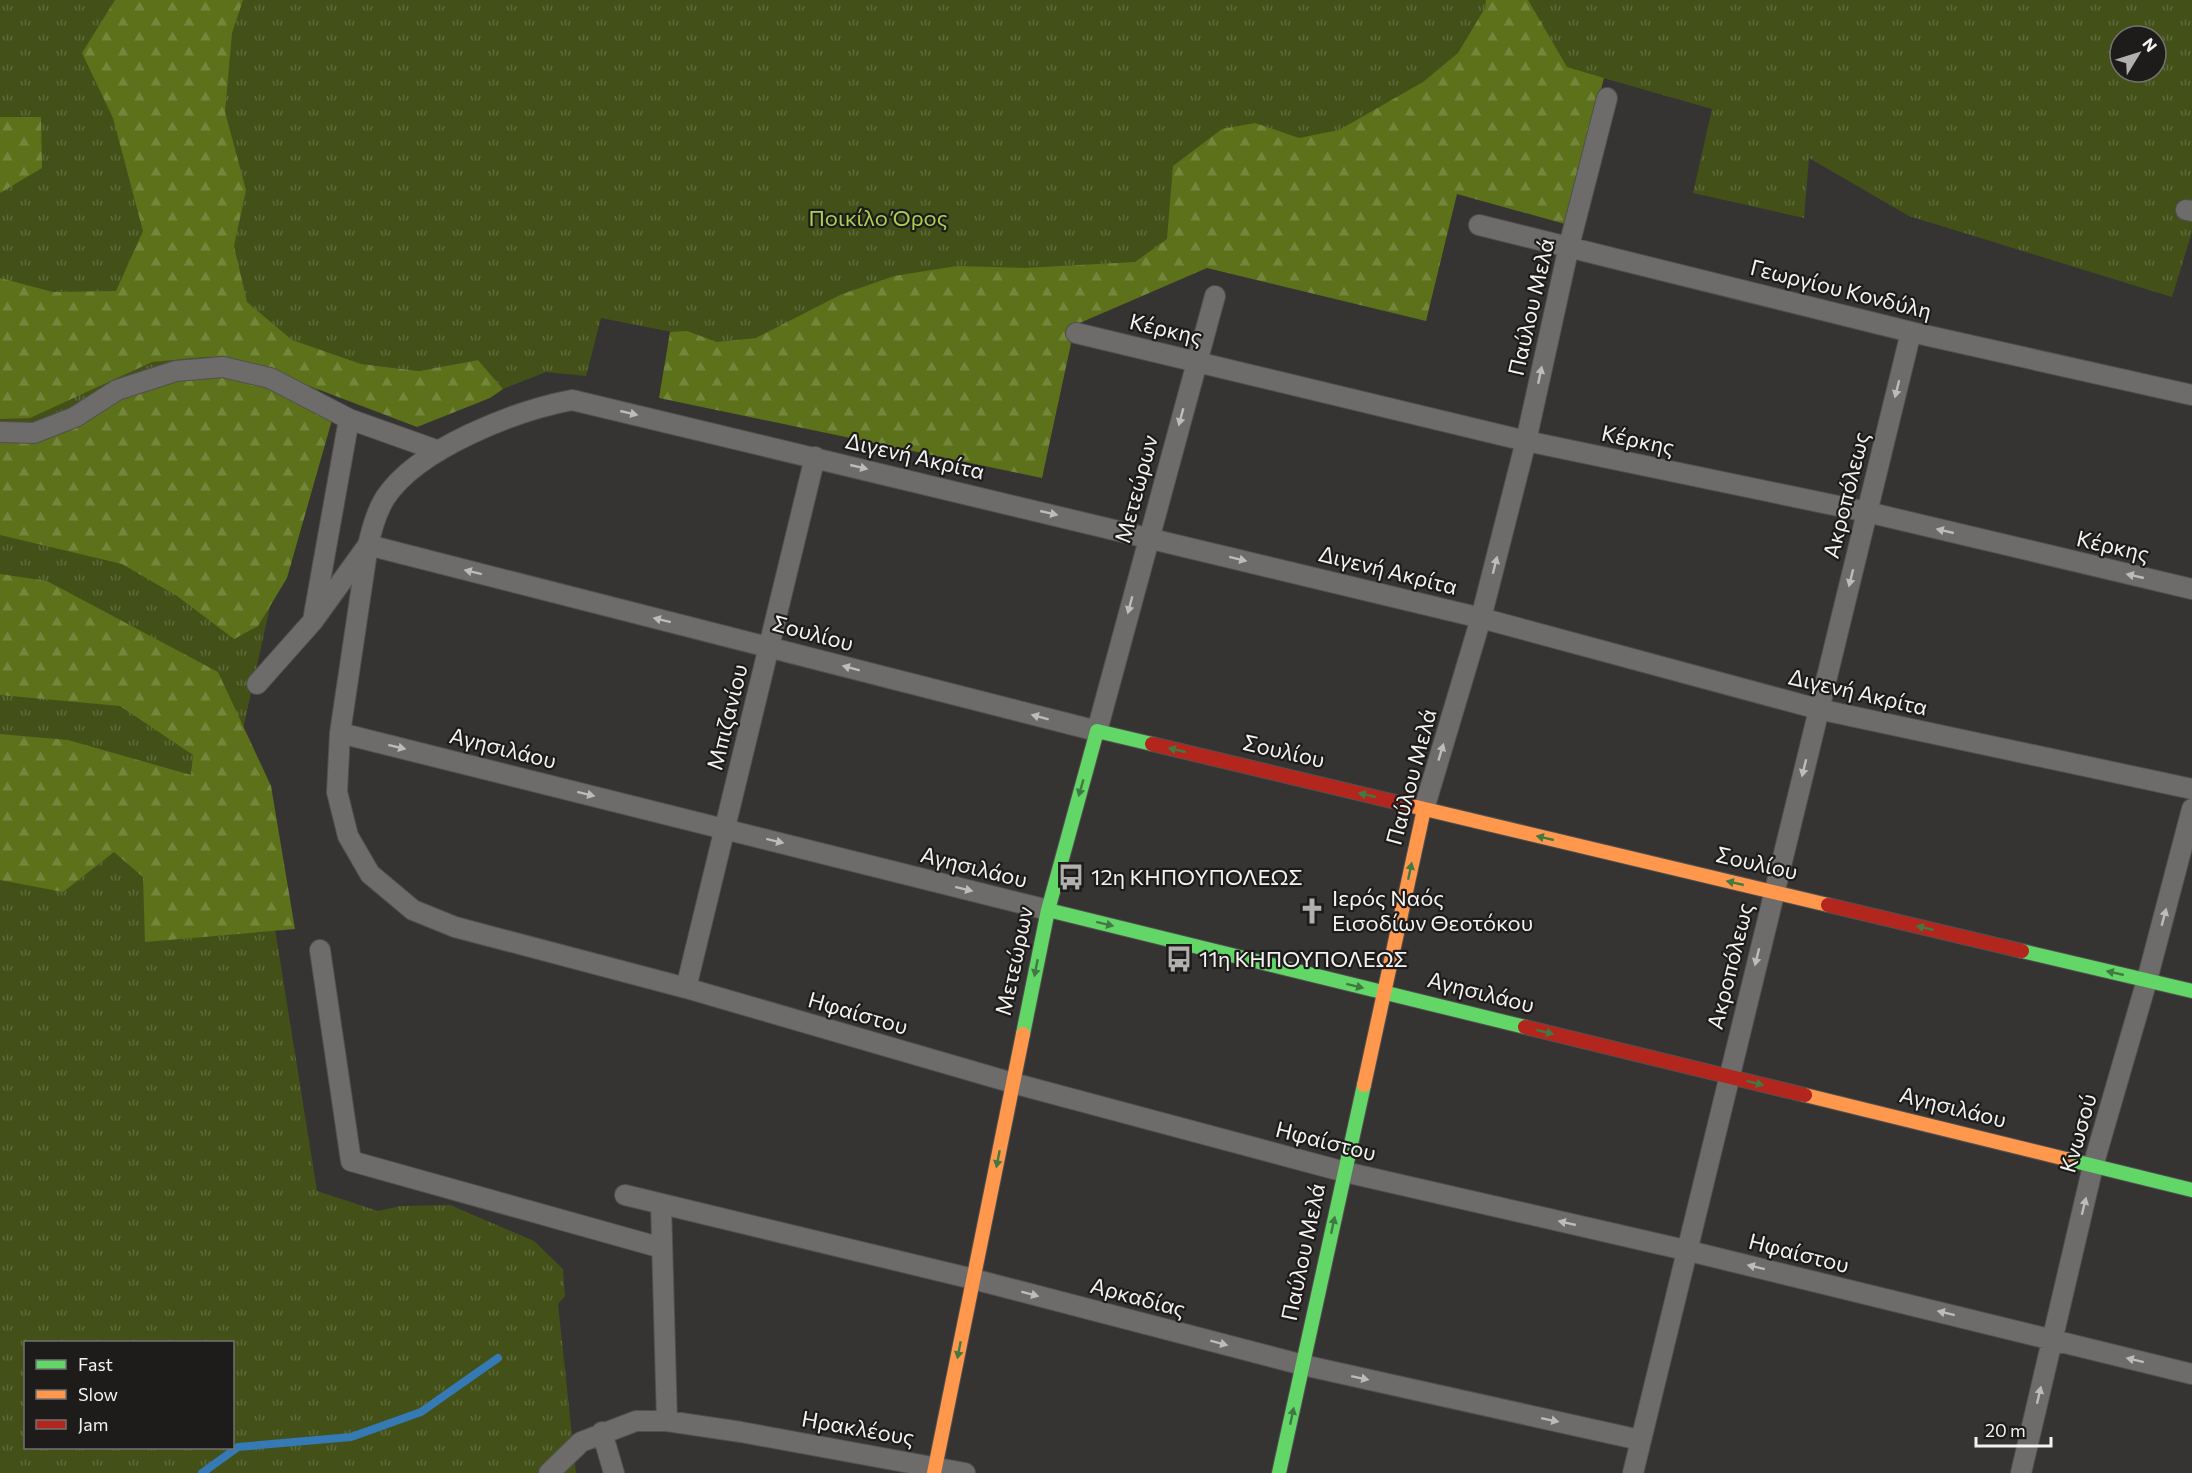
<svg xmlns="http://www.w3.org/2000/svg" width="2192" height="1473" font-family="Commissioner,sans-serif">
  <defs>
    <pattern id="grass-tufts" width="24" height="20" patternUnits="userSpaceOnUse" patternTransform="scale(1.5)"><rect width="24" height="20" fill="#435119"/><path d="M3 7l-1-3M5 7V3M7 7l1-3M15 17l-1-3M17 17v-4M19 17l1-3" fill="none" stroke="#5f6a3b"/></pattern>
    <pattern id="forest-firs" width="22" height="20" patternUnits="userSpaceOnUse" patternTransform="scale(1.5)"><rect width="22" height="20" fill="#5c711a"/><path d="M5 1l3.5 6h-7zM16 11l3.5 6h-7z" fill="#74863c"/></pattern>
  </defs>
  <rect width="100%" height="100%" fill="#353433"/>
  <path fill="url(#grass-tufts)" fill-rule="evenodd" d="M 0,0 L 2192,0 L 2192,232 L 2172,297 L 1909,216 L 1809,158 L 1804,218 L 1693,193 L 1712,109 L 1600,77 L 1070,321 L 1038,475 L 672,332 L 601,318 L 586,376 L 546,372 L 503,389 L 478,360 L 419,371 L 361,364 L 326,353 L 243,729 L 317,1191 L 378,1211 L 401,1206 L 450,1205 L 534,1241 L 563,1269 L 565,1296 L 558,1304 L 576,1473 L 0,1473 ZM 2120,36 L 2156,36 L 2156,72 L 2120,72 ZM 26,1342 L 232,1342 L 232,1448 L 26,1448 Z"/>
  <path fill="url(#forest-firs)" d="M 115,0 L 243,0 L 232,33 L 225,112 L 246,190 L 234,246 L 247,302 L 292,340 L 361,364 L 419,371 L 478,360 L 503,389 L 490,398 L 417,427 L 270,371 L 205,357 L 152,362 L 30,418 L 0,419 L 0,278 L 53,292 L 116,291 L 143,231 L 113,118 L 82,53 Z
    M 1486,0 L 1528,0 L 1567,67 L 1604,78 L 1565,224 L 1457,194 L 1426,321 L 1207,268 L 1075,325 L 1042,478 L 659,398 L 670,332 L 687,331 L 717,342 L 756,338 L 840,295 L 894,276 L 957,266 L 1024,268 L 1135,262 L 1167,239 L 1173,166 L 1222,129 L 1255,123 L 1299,138 L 1339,130 L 1423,82 L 1458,53 L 1485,8 Z
    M 0,117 L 41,117 L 42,168 L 0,193 Z
    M 224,372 L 270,386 L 332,420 L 287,578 L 258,626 L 234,639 L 177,596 L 122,564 L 0,535 L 0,440 L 179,377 Z
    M 0,574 L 47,581 L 218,672 L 271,786 L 295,929 L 145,942 L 143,877 L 114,852 L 63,892 L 0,880 L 0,734 L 68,740 L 191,775 L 193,755 L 120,706 L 0,695 Z"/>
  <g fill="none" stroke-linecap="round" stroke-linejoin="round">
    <path stroke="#3579b5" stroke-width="8" d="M 202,1473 L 238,1447 L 351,1437 L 421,1412 L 498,1358"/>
    <g stroke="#51504f" stroke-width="22">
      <path id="street" d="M 2186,210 L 2192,211
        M 1479,225 L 1911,332 L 2192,395
        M 1076,333 L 1526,441 L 1867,512 L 2192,589
        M 0,432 L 34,433 L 75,417 L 117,390 L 176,371 L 223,367 L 270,378 L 349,419
        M 314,615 L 349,419 L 439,451
        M 257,684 L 313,621 L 368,545 L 1097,731 L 1215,296
        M 340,733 L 1048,910
        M 2192,789 L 1818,709 L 1481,618 L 572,400 C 515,411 418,448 385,498 C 376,513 372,529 368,545 L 340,733 L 337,792 L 348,836 L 370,874 L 413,910 L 455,927 L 686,988 L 1013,1083 L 1345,1172 L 1685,1250 L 2192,1374
        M 1424,809 L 1481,618 L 1526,441 L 1569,246 L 1607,98
        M 320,950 L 351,1161 L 662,1248
        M 686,988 L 815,457
        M 625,1195 L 973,1279 L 1303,1365 L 1640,1440
        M 661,1204 L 667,1421
        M 602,1432 L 614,1473
        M 549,1473 L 581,1442 L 636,1421 L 667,1421 L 741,1432 L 965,1473
        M 1633,1473 L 1911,332
        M 2021,1473 L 2093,1166 L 2147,980 L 2192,809"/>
    </g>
    <g stroke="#51504f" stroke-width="16">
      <path id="fast" d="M 1048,910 L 1525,1027
        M 2022,951 L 2192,991
        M 1023,1034 L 1048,910 L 1097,731 L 1152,744
        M 2066,1159 L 2192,1190
        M 1279,1473 L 1364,1085"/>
    </g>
    <g stroke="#51504f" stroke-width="16">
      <path id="slow" d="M 1408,805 L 1828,905
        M 1364,1085 L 1424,809
        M 1805,1095 L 2066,1159
        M 934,1473 L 1023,1034"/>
    </g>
    <g stroke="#51504f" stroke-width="16">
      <path id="jam" d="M 1152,744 L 1408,805
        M 1828,905 L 2022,951
        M 1525,1027 L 1805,1095"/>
    </g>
    <use href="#street" stroke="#6d6c6b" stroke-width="20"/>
    <use href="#fast" stroke="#63d668" stroke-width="14"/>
    <use href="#slow" stroke="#ff974d" stroke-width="14"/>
    <use href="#jam" stroke="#b3261e" stroke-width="14"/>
  </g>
  <defs><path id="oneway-solid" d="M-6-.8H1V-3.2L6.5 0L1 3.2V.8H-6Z" transform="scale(1.5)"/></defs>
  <g fill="#bebcbb">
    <use href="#oneway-solid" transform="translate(1540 375) rotate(-78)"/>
    <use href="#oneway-solid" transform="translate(1897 389) rotate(104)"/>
    <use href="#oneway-solid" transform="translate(629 413) rotate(13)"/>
    <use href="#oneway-solid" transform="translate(1181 417) rotate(105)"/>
    <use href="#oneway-solid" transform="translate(859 467) rotate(13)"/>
    <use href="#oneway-solid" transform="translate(1049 513) rotate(13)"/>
    <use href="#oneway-solid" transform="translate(1945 531) rotate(-167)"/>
    <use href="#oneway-solid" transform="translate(1238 559) rotate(14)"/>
    <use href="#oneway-solid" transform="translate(1495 565) rotate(-76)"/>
    <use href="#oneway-solid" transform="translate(473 572) rotate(-166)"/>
    <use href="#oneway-solid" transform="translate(2135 576) rotate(-167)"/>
    <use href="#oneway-solid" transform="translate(1851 578) rotate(104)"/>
    <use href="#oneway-solid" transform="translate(1130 605) rotate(105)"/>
    <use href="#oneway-solid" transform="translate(662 620) rotate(-166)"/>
    <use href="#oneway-solid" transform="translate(851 668) rotate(-165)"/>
    <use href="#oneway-solid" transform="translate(1040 717) rotate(-165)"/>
    <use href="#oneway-solid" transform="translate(397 747) rotate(14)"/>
    <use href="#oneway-solid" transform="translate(1441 752) rotate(-73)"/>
    <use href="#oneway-solid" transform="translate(1804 768) rotate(104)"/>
    <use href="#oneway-solid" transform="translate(586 794) rotate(14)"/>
    <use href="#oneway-solid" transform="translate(775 841) rotate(14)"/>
    <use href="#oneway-solid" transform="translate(964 889) rotate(14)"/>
    <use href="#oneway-solid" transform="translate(2164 917) rotate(-75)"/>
    <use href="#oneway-solid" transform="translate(1757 957) rotate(104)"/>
    <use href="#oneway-solid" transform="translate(2084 1206) rotate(-76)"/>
    <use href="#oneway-solid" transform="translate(1567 1223) rotate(-167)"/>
    <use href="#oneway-solid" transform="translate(1756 1267) rotate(-166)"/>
    <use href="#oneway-solid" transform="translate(1030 1294) rotate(15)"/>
    <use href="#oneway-solid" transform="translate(1946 1313) rotate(-166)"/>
    <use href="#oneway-solid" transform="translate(1219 1343) rotate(15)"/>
    <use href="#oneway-solid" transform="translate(2135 1360) rotate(-166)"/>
    <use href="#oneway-solid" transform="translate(1360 1378) rotate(12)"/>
    <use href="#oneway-solid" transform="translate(2039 1395) rotate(-77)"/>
    <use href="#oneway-solid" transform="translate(1550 1420) rotate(12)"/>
  </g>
  <g fill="#407942">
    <use href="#oneway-solid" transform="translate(1177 750) rotate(-167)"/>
    <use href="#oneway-solid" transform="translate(1081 788) rotate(106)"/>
    <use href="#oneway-solid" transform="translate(1367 795) rotate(-167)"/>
    <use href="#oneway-solid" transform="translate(1545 838) rotate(-167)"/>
    <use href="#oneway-solid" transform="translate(1410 871) rotate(-78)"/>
    <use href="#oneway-solid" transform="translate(1735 883) rotate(-167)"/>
    <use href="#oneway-solid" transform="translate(1105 924) rotate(14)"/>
    <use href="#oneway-solid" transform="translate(1925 928) rotate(-167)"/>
    <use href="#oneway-solid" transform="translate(1036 968) rotate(101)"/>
    <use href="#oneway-solid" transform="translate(2115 973) rotate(-167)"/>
    <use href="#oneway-solid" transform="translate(1355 986) rotate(14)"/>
    <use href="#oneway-solid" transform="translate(1545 1032) rotate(14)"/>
    <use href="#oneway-solid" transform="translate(1755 1083) rotate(14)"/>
    <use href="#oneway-solid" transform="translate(998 1159) rotate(101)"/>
    <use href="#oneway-solid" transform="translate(1333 1225) rotate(-78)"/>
    <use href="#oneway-solid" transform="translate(959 1350) rotate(101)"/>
    <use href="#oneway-solid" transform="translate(1292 1416) rotate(-78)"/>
  </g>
  <defs>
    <g id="bus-bare" transform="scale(2.07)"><path d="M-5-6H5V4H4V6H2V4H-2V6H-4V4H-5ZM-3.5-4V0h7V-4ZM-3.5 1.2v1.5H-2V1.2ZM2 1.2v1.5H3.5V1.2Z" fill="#b1b0ae" stroke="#1d1c1b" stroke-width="2.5" paint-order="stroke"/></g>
    <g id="church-bare" transform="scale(2.07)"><path d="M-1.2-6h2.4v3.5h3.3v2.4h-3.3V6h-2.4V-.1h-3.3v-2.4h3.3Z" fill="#b1b0ae" stroke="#1d1c1b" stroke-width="2.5" paint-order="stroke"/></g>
  </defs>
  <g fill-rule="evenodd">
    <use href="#bus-bare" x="1071" y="877"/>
    <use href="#church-bare" x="1312" y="911"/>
    <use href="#bus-bare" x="1179" y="959"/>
  </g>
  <g text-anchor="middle" stroke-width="4.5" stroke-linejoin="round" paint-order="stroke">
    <g font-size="22" fill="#abcf53" stroke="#1d1c1b">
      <text x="878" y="226">Ποικίλο Όρος</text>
    </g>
    <g font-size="22" fill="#f4f2f1" stroke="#1d1c1b">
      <text transform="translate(1841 289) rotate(14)" y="8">Γεωργίου Κονδύλη</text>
      <text transform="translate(1531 307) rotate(-77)" y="8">Παύλου Μελά</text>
      <text transform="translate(1166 329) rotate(13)" y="8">Κέρκης</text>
      <text transform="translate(1638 440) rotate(12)" y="8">Κέρκης</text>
      <text transform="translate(915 456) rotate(13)" y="8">Διγενή Ακρίτα</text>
      <text transform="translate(1136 489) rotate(-75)" y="8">Μετεώρων</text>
      <text transform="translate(1846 495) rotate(-76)" y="8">Ακροπόλεως</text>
      <text transform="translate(2113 546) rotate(13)" y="8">Κέρκης</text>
      <text transform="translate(1388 570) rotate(14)" y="8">Διγενή Ακρίτα</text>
      <text transform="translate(813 633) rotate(15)" y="8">Σουλίου</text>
      <text transform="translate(1858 692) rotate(13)" y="8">Διγενή Ακρίτα</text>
      <text transform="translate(727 717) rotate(-76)" y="8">Μπιζανίου</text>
      <text transform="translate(503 748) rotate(14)" y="8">Αγησιλάου</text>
      <text transform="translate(1284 751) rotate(13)" y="8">Σουλίου</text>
      <text transform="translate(1411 777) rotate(-75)" y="8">Παύλου Μελά</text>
      <text transform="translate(1757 863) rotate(13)" y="8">Σουλίου</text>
      <text transform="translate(974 867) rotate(14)" y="8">Αγησιλάου</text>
      <text transform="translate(1014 961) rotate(-78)" y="8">Μετεώρων</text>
      <text transform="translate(1730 966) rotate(-76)" y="8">Ακροπόλεως</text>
      <text transform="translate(1481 992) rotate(14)" y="8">Αγησιλάου</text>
      <text transform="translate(858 1013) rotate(16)" y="8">Ηφαίστου</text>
      <text transform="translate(1953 1107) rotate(14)" y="8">Αγησιλάου</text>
      <text transform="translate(2078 1133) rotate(-74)" y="8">Κνωσού</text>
      <text transform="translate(1326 1141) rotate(14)" y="8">Ηφαίστου</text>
      <text transform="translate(1303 1252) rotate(-78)" y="8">Παύλου Μελά</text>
      <text transform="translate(1799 1253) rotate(14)" y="8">Ηφαίστου</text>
      <text transform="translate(1138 1297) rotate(15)" y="8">Αρκαδίας</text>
      <text transform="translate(858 1428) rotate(10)" y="8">Ηρακλέους</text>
    </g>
    <g font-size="22" fill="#f4f2f1" stroke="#1d1c1b" text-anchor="start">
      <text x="1091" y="885">12η ΚΗΠΟΥΠΟΛΕΩΣ</text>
      <text x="1332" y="906">Ιερός Ναός<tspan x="1332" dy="25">Εισοδίων Θεοτόκου</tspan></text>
      <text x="1199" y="967">11η ΚΗΠΟΥΠΟΛΕΩΣ</text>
    </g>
  </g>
  <rect x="24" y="1341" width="210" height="108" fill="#1d1c1b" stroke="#737271" stroke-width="1.5"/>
  <rect x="36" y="1360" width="30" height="9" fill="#63d668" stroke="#737271" stroke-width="1.5"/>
  <text x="78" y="1371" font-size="18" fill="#f4f2f1">Fast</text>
  <rect x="36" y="1390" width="30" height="9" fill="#ff974d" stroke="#737271" stroke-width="1.5"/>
  <text x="78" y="1401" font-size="18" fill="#f4f2f1">Slow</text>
  <rect x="36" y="1420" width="30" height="9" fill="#b3261e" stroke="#737271" stroke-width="1.5"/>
  <text x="78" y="1431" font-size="18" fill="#f4f2f1">Jam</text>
  <g transform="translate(2138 54) rotate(52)"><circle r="28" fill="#1d1c1b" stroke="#737271" stroke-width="1.5"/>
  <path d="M0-4.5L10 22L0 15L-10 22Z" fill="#b1b0ae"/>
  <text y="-9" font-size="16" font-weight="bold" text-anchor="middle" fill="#f4f2f1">N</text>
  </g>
  <path d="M1976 1437v9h75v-9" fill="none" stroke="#f4f2f1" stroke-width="3"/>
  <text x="1985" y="1437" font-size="18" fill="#f4f2f1" stroke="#1d1c1b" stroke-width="4.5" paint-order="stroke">20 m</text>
</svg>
